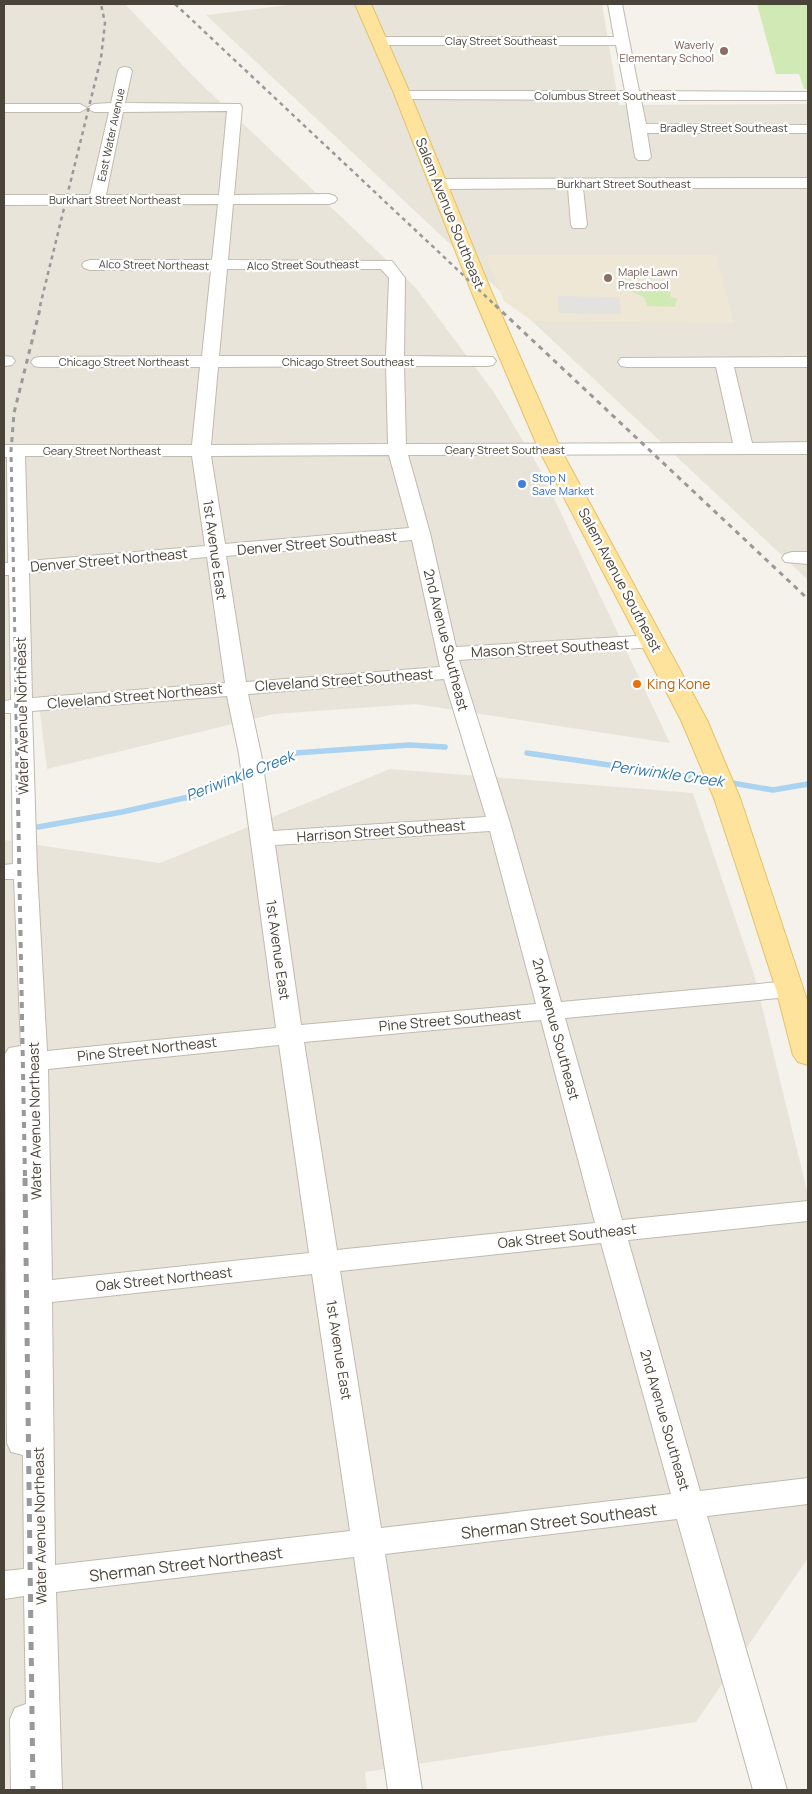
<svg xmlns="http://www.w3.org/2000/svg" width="812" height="1794" font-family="Manrope,sans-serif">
  <rect width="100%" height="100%" fill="#f5f2eb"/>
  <path fill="#e9e4d9" d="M 4,4 L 125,4 L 195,78 L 416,288 L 495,394 L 541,471 L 670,743 L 415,704 L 274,714 L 47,769 L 38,696 L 4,699 Z
    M 296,4 L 602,4 L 619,105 L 808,104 L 808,580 L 206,15 Z
    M 390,769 L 693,793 L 754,974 L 808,1195 L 808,1558 L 696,1722 L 365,1772 L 367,1790 L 4,1790 L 4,840 L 160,863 Z"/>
  <path fill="#eee7d5" d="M 485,255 L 716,255 L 734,323 L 532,321 L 504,301 Z"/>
  <path fill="#d1e9b5" d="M 757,4 L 808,4 L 808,89 L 804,89 L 799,74 L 776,74 Z
    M 635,281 L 664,283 L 668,286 L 671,297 L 677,299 L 675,307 L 647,306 L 644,297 L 628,290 L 628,285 Z"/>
  <path fill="#e4e2df" d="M 558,296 L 619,297 L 621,314 L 559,313 Z"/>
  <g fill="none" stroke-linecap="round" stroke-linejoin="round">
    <path stroke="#a9d3f0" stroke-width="5.5" d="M 527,753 L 712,780
      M 258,769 L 295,753 L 409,745 L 445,747
      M 726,782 L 773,790 L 808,784
      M 38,827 L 122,812 L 202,794 L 247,774"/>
    <g stroke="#c1baae" stroke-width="2">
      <path id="minor" d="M 608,4 L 622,4 L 639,91 L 808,92 L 808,100 L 641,100 L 646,124 L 808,125 L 808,133 L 647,133 L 651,157 L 648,160 L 638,160 L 635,157 L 626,100 L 402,99 L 397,98 L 395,95 L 397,92 L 402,91 L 625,91 L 616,45 L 379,45 L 372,41 L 379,37 L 614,37 Z
        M 125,67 L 130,68 L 132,71 L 125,103 L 240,104 L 242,107 L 234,195 L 329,194 L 335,196 L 337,199 L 335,202 L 329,204 L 233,204 L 228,260 L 392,261 L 405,278 L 404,356 L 493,357 L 496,361 L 493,365 L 487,366 L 404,366 L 406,444 L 733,443 L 716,367 L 627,367 L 621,366 L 618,362 L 621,358 L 808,357 L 808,367 L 734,367 L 752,443 L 808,442 L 808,454 L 408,455 L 430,533 L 456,647 L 654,635 L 661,637 L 664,641 L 661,645 L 654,647 L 459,660 L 510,823 L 561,1002 L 790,981 L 799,983 L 802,989 L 799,995 L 790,997 L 565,1018 L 622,1220 L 808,1201 L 808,1221 L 628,1240 L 700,1491 L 808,1478 L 808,1504 L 707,1516 L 787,1790 L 753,1790 L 677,1519 L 385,1554 L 422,1790 L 388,1790 L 354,1557 L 56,1592 L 62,1790 L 11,1790 L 10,1719 L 15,1708 L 26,1704 L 24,1596 L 4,1599 L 4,1571 L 24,1569 L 23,1455 L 11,1452 L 7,1443 L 5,1054 L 9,1048 L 21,1046 L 14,879 L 4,879 L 4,865 L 13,864 L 11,713 L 4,713 L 4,701 L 11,700 L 9,575 L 4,575 L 4,563 L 8,563 L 7,457 L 4,457 L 4,445 L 192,445 L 200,367 L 40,367 L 34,366 L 31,362 L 34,358 L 40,357 L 202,356 L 211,270 L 90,270 L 84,268 L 82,265 L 84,262 L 90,260 L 212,260 L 218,204 L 4,205 L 4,195 L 90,195 L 109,112 L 94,112 L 87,108 L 80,112 L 4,112 L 4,104 L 80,104 L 87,108 L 94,104 L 111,103 L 118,71 L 120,68 ZM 227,111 L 219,195 L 106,195 L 123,112 ZM 227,269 L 381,269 L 389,278 L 386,356 L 219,356 ZM 386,366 L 388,444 L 211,445 L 218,367 ZM 389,455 L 409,528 L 225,544 L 211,456 ZM 25,456 L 192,456 L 205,546 L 28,561 ZM 412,540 L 440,667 L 246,682 L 226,556 ZM 207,557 L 225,683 L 32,698 L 29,573 ZM 444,679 L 486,817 L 273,831 L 261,754 L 248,694 ZM 227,696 L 239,754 L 276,1028 L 47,1051 L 37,870 L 32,711 ZM 490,831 L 536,1004 L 301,1025 L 275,845 ZM 541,1020 L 595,1223 L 337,1250 L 304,1042 ZM 279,1045 L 309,1253 L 52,1280 L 48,1069 ZM 601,1243 L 671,1494 L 381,1528 L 340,1271 ZM 312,1274 L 350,1531 L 55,1565 L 52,1302 Z
        M 808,178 L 808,188 L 583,188 L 587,225 L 585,228 L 573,228 L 571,225 L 568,188 L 439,189 L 434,187 L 431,184 L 434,181 L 439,179 Z
        M 4,356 L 12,357 L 15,361 L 12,365 L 4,366 Z
        M 792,552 L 808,552 L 808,564 L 785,562 L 782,558 L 785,554 Z"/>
    </g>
    <g stroke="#e4c16b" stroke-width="2">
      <path id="major" d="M 355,4 L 371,4 L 409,91 L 492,293 L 561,450 L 707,720 L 740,798 L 808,1003 L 808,1065 L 798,1062 L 793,1055 L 776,989 L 741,880 L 714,798 L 681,720 L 539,450 L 472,293 L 393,91 Z"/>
    </g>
    <use href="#minor" fill="#fff" fill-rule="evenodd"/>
    <use href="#major" fill="#fde39c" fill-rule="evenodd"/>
    <path stroke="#999" stroke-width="2.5" stroke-dasharray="4 4" stroke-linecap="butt" d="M 175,4 L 496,306
      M 40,306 L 101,58 L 105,23 L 101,4"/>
    <path stroke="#999" stroke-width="3" stroke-dasharray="5 5" stroke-linecap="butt" d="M 495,305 L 808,599
      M 16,692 L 11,451 L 14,413 L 41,305"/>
    <path stroke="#999" stroke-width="4" stroke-dasharray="6 6" stroke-linecap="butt" d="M 16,690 L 25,1179"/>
    <path stroke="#999" stroke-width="5" stroke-dasharray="8 8" stroke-linecap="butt" d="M 25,1178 L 33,1790"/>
  </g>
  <g fill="#8d6e63" stroke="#fff" stroke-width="2">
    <circle cx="724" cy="51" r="5"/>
    <circle cx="608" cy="278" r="5"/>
  </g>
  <circle fill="#3f7fe0" stroke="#fff" stroke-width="2" cx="522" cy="484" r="5"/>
  <circle fill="#e8710a" stroke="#fff" stroke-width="2" cx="637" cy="684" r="5"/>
  <g text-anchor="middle" stroke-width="4.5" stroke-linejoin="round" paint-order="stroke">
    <g font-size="11" fill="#4a4339" stroke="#fff">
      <text x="501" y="45">Clay Street Southeast</text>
      <text x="605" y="100">Columbus Street Southeast</text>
      <text x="724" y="132">Bradley Street Southeast</text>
      <text transform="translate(111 135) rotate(-78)" y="4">East Water Avenue</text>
      <text x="624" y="188">Burkhart Street Southeast</text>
      <text x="115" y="204">Burkhart Street Northeast</text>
      <text transform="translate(154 265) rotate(1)" y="4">Alco Street Northeast</text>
      <text transform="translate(303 265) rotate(-1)" y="4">Alco Street Southeast</text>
      <text x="124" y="366">Chicago Street Northeast</text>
      <text x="348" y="366">Chicago Street Southeast</text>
      <text x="505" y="454">Geary Street Southeast</text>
      <text x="102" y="455">Geary Street Northeast</text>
    </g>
    <g font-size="11" fill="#785e54" stroke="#fff" text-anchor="end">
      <text x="714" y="49">Waverly<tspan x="714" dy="13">Elementary School</tspan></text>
      <text x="618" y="276" text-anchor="start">Maple Lawn<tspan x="618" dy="13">Preschool</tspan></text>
    </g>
    <g font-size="11" fill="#366cbe" stroke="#fff" text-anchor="start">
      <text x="532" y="482">Stop N<tspan x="532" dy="13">Save Market</tspan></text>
    </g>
    <g font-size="14" fill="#4a4339" stroke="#fff">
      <text transform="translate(450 213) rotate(68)" y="5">Salem Avenue Southeast</text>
      <text transform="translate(317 543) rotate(-5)" y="5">Denver Street Southeast</text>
      <text transform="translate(215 550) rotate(82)" y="5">1st Avenue East</text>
      <text transform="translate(109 560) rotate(-5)" y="5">Denver Street Northeast</text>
      <text transform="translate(620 580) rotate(62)" y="5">Salem Avenue Southeast</text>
      <text transform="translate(446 640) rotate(76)" y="5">2nd Avenue Southeast</text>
      <text transform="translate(550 648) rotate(-3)" y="5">Mason Street Southeast</text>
      <text transform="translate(344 680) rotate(-4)" y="5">Cleveland Street Southeast</text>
      <text transform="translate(135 696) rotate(-5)" y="5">Cleveland Street Northeast</text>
      <text transform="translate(22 716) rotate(-91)" y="5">Water Avenue Northeast</text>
      <text transform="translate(381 831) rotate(-4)" y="5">Harrison Street Southeast</text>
      <text transform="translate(278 950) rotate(82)" y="5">1st Avenue East</text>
      <text transform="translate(450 1020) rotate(-5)" y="5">Pine Street Southeast</text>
      <text transform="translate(556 1029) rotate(75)" y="5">2nd Avenue Southeast</text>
      <text transform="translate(147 1049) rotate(-6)" y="5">Pine Street Northeast</text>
      <text transform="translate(35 1121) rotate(-91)" y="5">Water Avenue Northeast</text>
      <text transform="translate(567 1236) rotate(-6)" y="5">Oak Street Southeast</text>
      <text transform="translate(164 1279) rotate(-6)" y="5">Oak Street Northeast</text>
      <text transform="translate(339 1350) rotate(81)" y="5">1st Avenue East</text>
      <text transform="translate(665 1420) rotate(74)" y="5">2nd Avenue Southeast</text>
      <text transform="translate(40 1526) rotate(-91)" y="5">Water Avenue Northeast</text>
    </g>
    <g font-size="14" fill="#c56008" stroke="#fff" text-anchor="start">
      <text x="647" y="689">King Kone</text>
    </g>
    <g font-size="15" font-style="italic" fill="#2f78ae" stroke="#fff">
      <text transform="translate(667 774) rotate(8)" y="5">Periwinkle Creek</text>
      <text transform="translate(240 776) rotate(-21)" y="5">Periwinkle Creek</text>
    </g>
    <g font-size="16" fill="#4a4339" stroke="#fff">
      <text transform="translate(559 1521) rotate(-7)" y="6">Sherman Street Southeast</text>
      <text transform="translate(186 1564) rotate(-7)" y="6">Sherman Street Northeast</text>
    </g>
  </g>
  <rect width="812" height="1794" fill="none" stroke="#4a4339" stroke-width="10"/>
</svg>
